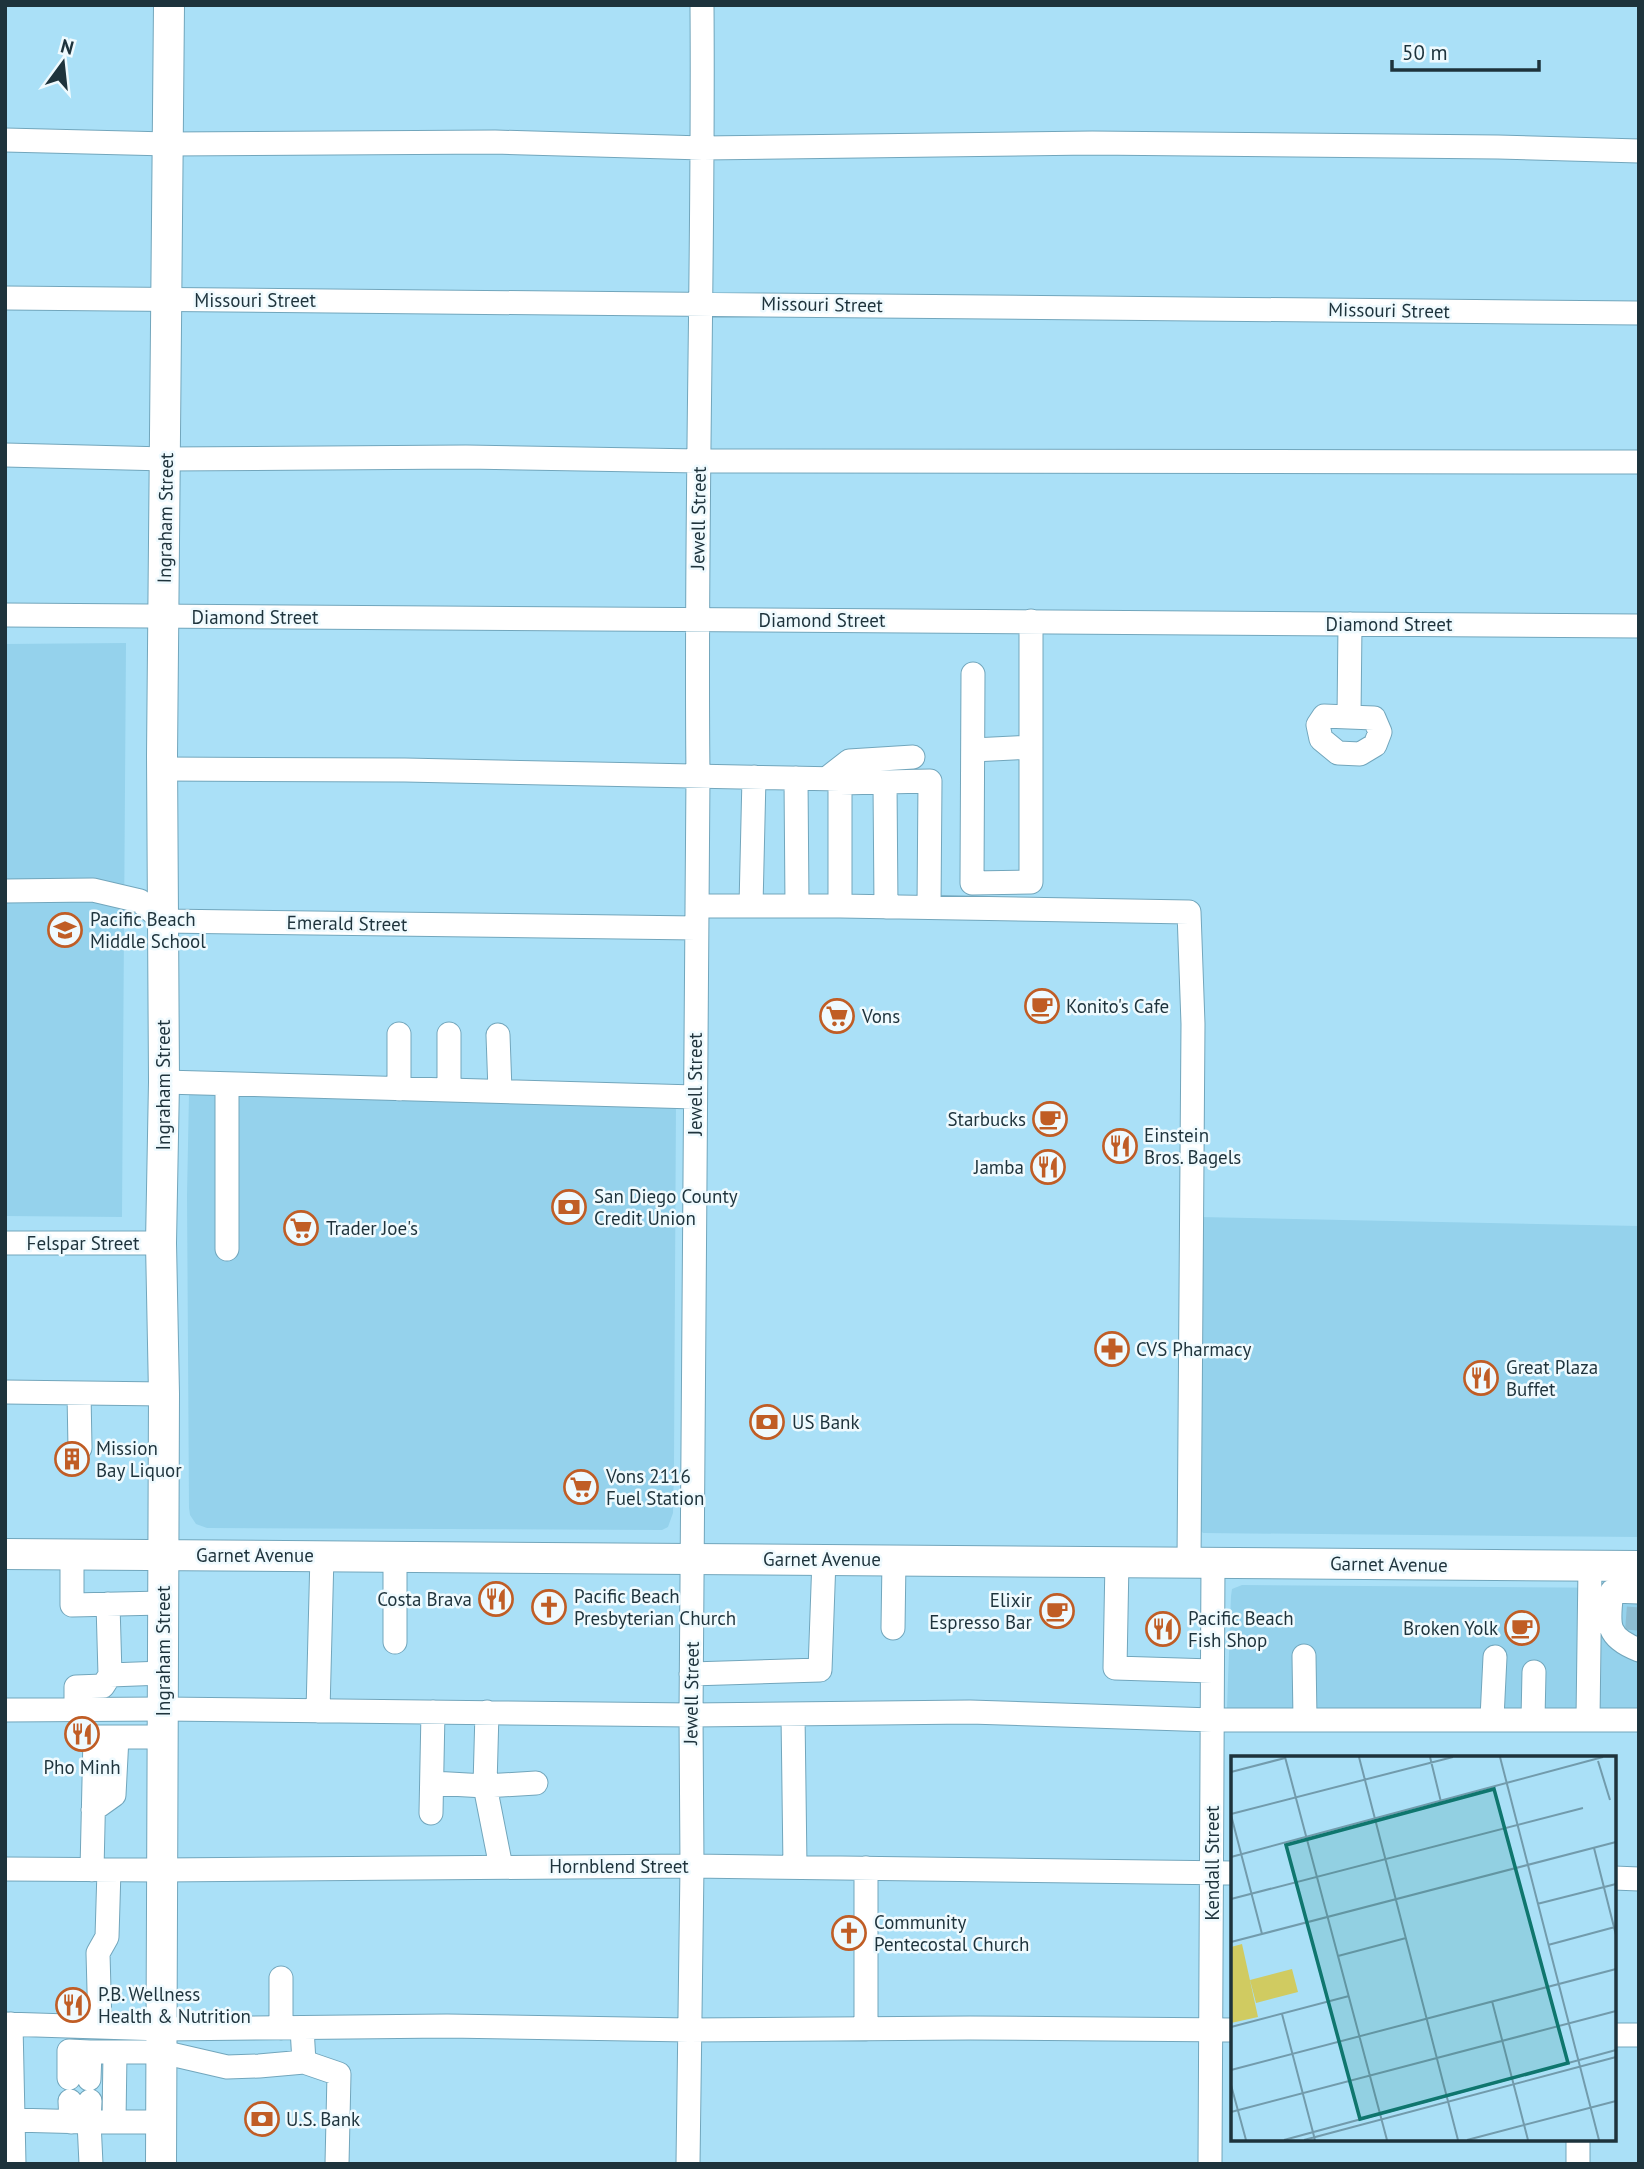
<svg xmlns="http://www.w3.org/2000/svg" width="1644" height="2169" font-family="'PT Sans',sans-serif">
  <rect width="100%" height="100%" fill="#aae0f7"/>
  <path fill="#95d2ec" d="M 126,643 L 122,1217 L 5,1216 L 5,644 Z
    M 189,1094 L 676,1101 L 674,1463 L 673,1513 L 668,1527 L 662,1530 L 207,1528 L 196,1524 L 190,1515 L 189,1508 L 187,1195 Z
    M 1200,1217 L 1639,1226 L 1639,1537 L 1203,1533 L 1199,1529 Z
    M 1242,1585 L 1639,1588 L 1639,1709 L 1227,1708 L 1231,1596 L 1232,1589 Z"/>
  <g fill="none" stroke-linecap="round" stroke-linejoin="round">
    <path stroke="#8ebdd2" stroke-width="23" stroke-dasharray="23 11" stroke-linecap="butt" d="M 1626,1618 L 1639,1619"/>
    <g stroke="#72a6bc" stroke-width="25">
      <path id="minor" d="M 5,140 L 168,144 L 495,142 L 703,148 L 1092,143 L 1498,147 L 1639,151
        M 5,298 L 1639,313
        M 5,455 L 166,459 L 466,457 L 699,461 L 1639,462
        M 5,615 L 1639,626
        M 973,674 L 972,883 L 1031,882 L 1031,621
        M 1349,717 L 1324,716 L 1318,725 L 1321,739 L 1338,753 L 1360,754 L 1375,745 L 1380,732 L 1374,718 L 1349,717 L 1350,624
        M 973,750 L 1031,747
        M 162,769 L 405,770 L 840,779 L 840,906
        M 796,778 L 797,906
        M 826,779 L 849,761 L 913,757
        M 840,783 L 930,781 L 929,907
        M 885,783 L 886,907
        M 5,891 L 93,890 L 140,901 L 163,921 L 696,928
        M 697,906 L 840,906 L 1189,912 L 1193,1024 L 1189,1562
        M 751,906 L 754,777
        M 399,1034 L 399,1089
        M 449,1034 L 449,1090
        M 498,1035 L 500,1091
        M 164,1082 L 695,1097
        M 5,1243 L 161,1243
        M 227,1249 L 227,1084
        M 5,1392 L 164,1394
        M 79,1393 L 80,1448
        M 72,1554 L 72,1605 L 163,1603
        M 1117,1561 L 1115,1668 L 1212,1671
        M 1639,1592 L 1612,1591 C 1608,1624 1605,1637 1639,1650
        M 108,1604 L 110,1675 L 163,1673
        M 893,1628 L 894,1560
        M 395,1642 L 395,1556
        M 1304,1656 L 1305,1719
        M 691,1674 L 820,1670 L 824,1559
        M 5,1710 L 163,1709 L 691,1715 L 970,1712 L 1212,1720 L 1639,1720
        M 76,1710 L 76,1687 L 103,1686 L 110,1675
        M 318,1711 L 322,1555
        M 793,1714 L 795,1867
        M 1492,1718 L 1495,1657
        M 1533,1719 L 1534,1672
        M 1588,1719 L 1590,1566
        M 432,1783 L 485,1786 L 487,1712
        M 93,1810 L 114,1795 L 117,1737
        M 431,1813 L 433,1712
        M 501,1867 L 485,1786 L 536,1783
        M 5,1869 L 161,1870 L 692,1866 L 1233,1873
        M 92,1870 L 95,1737 L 163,1737
        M 1614,1878 L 1639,1879
        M 5,2024 L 162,2029 L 447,2026 L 689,2030 L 970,2028 L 1233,2030
        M 11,2024 L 14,2164
        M 100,2027 L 98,1953 L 107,1937 L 109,1870
        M 281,2028 L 281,1978
        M 302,2028 L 304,2062 L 339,2074 L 337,2164
        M 866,2029 L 866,1868
        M 1614,2035 L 1639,2035
        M 69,2078 L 69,2051 L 90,2052
        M 89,2079 L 90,2052 L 162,2052 L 227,2067 L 259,2066 L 304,2062
        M 70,2101 L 71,2122
        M 90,2101 L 89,2122 L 161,2122
        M 13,2120 L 89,2122 L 91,2164
        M 114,2122 L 115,2052
        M 688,2164 L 692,1866 L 691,1715 L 698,775 C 695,519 704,262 702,5
        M 1210,2164 L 1213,1562
        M 1578,2164 L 1578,2139"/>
    </g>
    <g stroke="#72a6bc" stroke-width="32">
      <path id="major" d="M 5,1554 L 1639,1566
        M 161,2164 L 164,1394 L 161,1243 L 164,1082 L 162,756 L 169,5"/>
    </g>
    <use href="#minor" stroke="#fff" stroke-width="23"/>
    <use href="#major" stroke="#fff" stroke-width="30"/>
  </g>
  <defs>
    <g id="school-ring" transform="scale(1.75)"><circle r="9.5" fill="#effafe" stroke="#c05d25" stroke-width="1.5"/><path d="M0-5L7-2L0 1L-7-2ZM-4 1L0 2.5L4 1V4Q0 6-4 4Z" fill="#c05d25"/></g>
    <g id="cafe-ring" transform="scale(1.75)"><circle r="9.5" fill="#effafe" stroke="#c05d25" stroke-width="1.5"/><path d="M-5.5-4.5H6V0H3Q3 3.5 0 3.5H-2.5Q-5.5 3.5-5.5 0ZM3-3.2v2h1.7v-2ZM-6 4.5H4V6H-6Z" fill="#c05d25"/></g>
    <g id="supermarket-ring" transform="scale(1.75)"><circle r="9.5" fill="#effafe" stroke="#c05d25" stroke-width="1.5"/><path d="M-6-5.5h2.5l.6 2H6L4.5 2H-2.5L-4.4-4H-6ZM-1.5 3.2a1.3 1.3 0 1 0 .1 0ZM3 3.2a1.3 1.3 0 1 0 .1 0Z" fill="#c05d25"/></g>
    <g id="restaurant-ring" transform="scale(1.75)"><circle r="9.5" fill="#effafe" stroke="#c05d25" stroke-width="1.5"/><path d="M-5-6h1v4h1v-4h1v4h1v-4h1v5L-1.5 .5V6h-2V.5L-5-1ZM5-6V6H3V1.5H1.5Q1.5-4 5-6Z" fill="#c05d25"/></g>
    <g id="bank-ring" transform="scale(1.75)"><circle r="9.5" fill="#effafe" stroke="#c05d25" stroke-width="1.5"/><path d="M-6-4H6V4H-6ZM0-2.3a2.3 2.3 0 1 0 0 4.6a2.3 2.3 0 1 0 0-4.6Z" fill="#c05d25"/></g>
    <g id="pharmacy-ring" transform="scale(1.75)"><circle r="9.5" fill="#effafe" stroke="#c05d25" stroke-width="1.5"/><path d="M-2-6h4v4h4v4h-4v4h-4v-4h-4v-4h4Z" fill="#c05d25"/></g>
    <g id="building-ring" transform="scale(1.75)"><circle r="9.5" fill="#effafe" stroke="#c05d25" stroke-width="1.5"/><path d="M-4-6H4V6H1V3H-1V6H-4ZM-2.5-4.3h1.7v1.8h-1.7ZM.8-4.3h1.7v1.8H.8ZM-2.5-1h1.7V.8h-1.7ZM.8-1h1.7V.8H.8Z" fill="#c05d25"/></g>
    <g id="church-ring" transform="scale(1.75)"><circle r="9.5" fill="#effafe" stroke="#c05d25" stroke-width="1.5"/><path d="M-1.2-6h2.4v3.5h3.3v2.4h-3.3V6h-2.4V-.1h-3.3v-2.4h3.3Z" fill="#c05d25"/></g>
  </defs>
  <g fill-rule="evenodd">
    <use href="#school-ring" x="65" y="930"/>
    <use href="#cafe-ring" x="1042" y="1006"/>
    <use href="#supermarket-ring" x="837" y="1016"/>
    <use href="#cafe-ring" x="1050" y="1119"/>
    <use href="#restaurant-ring" x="1120" y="1146"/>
    <use href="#restaurant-ring" x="1048" y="1167"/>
    <use href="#bank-ring" x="569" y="1207"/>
    <use href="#supermarket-ring" x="301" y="1228"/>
    <use href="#pharmacy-ring" x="1112" y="1349"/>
    <use href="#restaurant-ring" x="1481" y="1378"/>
    <use href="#bank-ring" x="767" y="1422"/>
    <use href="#building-ring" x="72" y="1459"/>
    <use href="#supermarket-ring" x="581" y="1487"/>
    <use href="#restaurant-ring" x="496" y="1599"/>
    <use href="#church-ring" x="549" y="1607"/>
    <use href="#cafe-ring" x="1057" y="1611"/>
    <use href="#cafe-ring" x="1522" y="1628"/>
    <use href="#restaurant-ring" x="1163" y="1629"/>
    <use href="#restaurant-ring" x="82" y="1734"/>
    <use href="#church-ring" x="849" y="1933"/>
    <use href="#restaurant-ring" x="73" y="2005"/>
    <use href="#bank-ring" x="262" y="2119"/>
  </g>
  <g text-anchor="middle" stroke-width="5" stroke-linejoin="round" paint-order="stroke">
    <g font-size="19" fill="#1e333c" stroke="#effafe">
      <text x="255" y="307">Missouri Street</text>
      <text transform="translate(822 304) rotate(1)" y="7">Missouri Street</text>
      <text transform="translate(1389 310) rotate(1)" y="7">Missouri Street</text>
      <text transform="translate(165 518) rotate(-89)" y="7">Ingraham Street</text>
      <text transform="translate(698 518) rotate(-89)" y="7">Jewell Street</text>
      <text x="255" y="624">Diamond Street</text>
      <text x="822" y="627">Diamond Street</text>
      <text x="1389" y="631">Diamond Street</text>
      <text transform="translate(347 923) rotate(1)" y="7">Emerald Street</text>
      <text transform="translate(695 1084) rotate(-90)" y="7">Jewell Street</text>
      <text transform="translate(163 1085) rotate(-90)" y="7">Ingraham Street</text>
      <text x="83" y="1250">Felspar Street</text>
      <text x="255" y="1562">Garnet Avenue</text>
      <text x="822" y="1566">Garnet Avenue</text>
      <text transform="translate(1389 1564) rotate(1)" y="7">Garnet Avenue</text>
      <text transform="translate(163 1651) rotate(-90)" y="7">Ingraham Street</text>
      <text transform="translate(691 1693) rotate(-89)" y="7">Jewell Street</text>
      <text transform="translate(1212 1863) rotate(-90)" y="7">Kendall Street</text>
      <text x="619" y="1873">Hornblend Street</text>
    </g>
    <g font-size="19" fill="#1e333c" stroke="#effafe" text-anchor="start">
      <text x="90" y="926">Pacific Beach<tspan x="90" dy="22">Middle School</tspan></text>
      <text x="1066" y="1013">Konito's Cafe</text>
      <text x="862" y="1023">Vons</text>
      <text x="1026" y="1126" text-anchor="end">Starbucks</text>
      <text x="1144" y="1142">Einstein<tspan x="1144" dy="22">Bros. Bagels</tspan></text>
      <text x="1024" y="1174" text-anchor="end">Jamba</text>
      <text x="594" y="1203">San Diego County<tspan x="594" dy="22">Credit Union</tspan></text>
      <text x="326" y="1235">Trader Joe's</text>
      <text x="1136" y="1356">CVS Pharmacy</text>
      <text x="1506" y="1374">Great Plaza<tspan x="1506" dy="22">Buffet</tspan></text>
      <text x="792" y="1429">US Bank</text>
      <text x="96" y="1455">Mission<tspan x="96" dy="22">Bay Liquor</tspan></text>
      <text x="606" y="1483">Vons 2116<tspan x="606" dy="22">Fuel Station</tspan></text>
      <text x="574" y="1603">Pacific Beach<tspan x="574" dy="22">Presbyterian Church</tspan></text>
      <text x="472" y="1606" text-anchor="end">Costa Brava</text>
      <text x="1032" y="1607" text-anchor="end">Elixir<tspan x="1032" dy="22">Espresso Bar</tspan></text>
      <text x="1188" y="1625">Pacific Beach<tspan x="1188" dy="22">Fish Shop</tspan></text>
      <text x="1498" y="1635" text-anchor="end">Broken Yolk</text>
      <text x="82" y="1774" text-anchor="middle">Pho Minh</text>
      <text x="874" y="1929">Community<tspan x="874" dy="22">Pentecostal Church</tspan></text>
      <text x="98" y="2001">P.B. Wellness<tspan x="98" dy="22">Health &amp; Nutrition</tspan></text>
      <text x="286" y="2126">U.S. Bank</text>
    </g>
  </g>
  <g transform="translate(1231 1756)">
    <rect width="385" height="385" fill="#aae0f7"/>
    <path d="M 11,188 L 27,261 L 0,267 L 0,191 ZM 61,213 L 67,236 L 25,247 L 19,224 Z" fill="#d0cb61"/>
    <path fill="none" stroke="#729bac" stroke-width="2" d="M 54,1 L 156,384M 128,1 L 227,384M 199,1 L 210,46M 269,1 L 368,384M 367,5 L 379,44M 0,16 L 54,2M 0,58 L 222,1M 0,59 L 31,178M 363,92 L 385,179M 0,101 L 372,1M 0,143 L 352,52M 306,148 L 385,128M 0,186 L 385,86M 317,189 L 384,171M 107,200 L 175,182M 261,245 L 297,384M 51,258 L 84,384M 0,271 L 118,240M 0,314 L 385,213M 0,329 L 15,384M 0,356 L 385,255M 53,384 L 385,294M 73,384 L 385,301M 236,384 L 385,345"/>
    <path fill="#0f766e" fill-opacity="0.15" stroke="#0f766e" stroke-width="3.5" d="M 263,33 L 337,307 L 129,363 L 55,89 Z"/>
    <rect width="385" height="385" fill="none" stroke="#1e333c" stroke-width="3.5"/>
  </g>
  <rect width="1644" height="2169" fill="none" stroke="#1e333c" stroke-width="14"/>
  <g transform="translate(63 63) rotate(15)" stroke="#effafe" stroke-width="5" paint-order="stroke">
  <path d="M0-5L12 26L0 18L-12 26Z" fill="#1e333c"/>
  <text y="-10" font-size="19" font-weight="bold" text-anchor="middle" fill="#1e333c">N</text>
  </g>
  <path d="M1392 60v10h147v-10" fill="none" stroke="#1e333c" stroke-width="3.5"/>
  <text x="1402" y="60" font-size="21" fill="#1e333c" stroke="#effafe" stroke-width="5" paint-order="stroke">50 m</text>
</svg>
